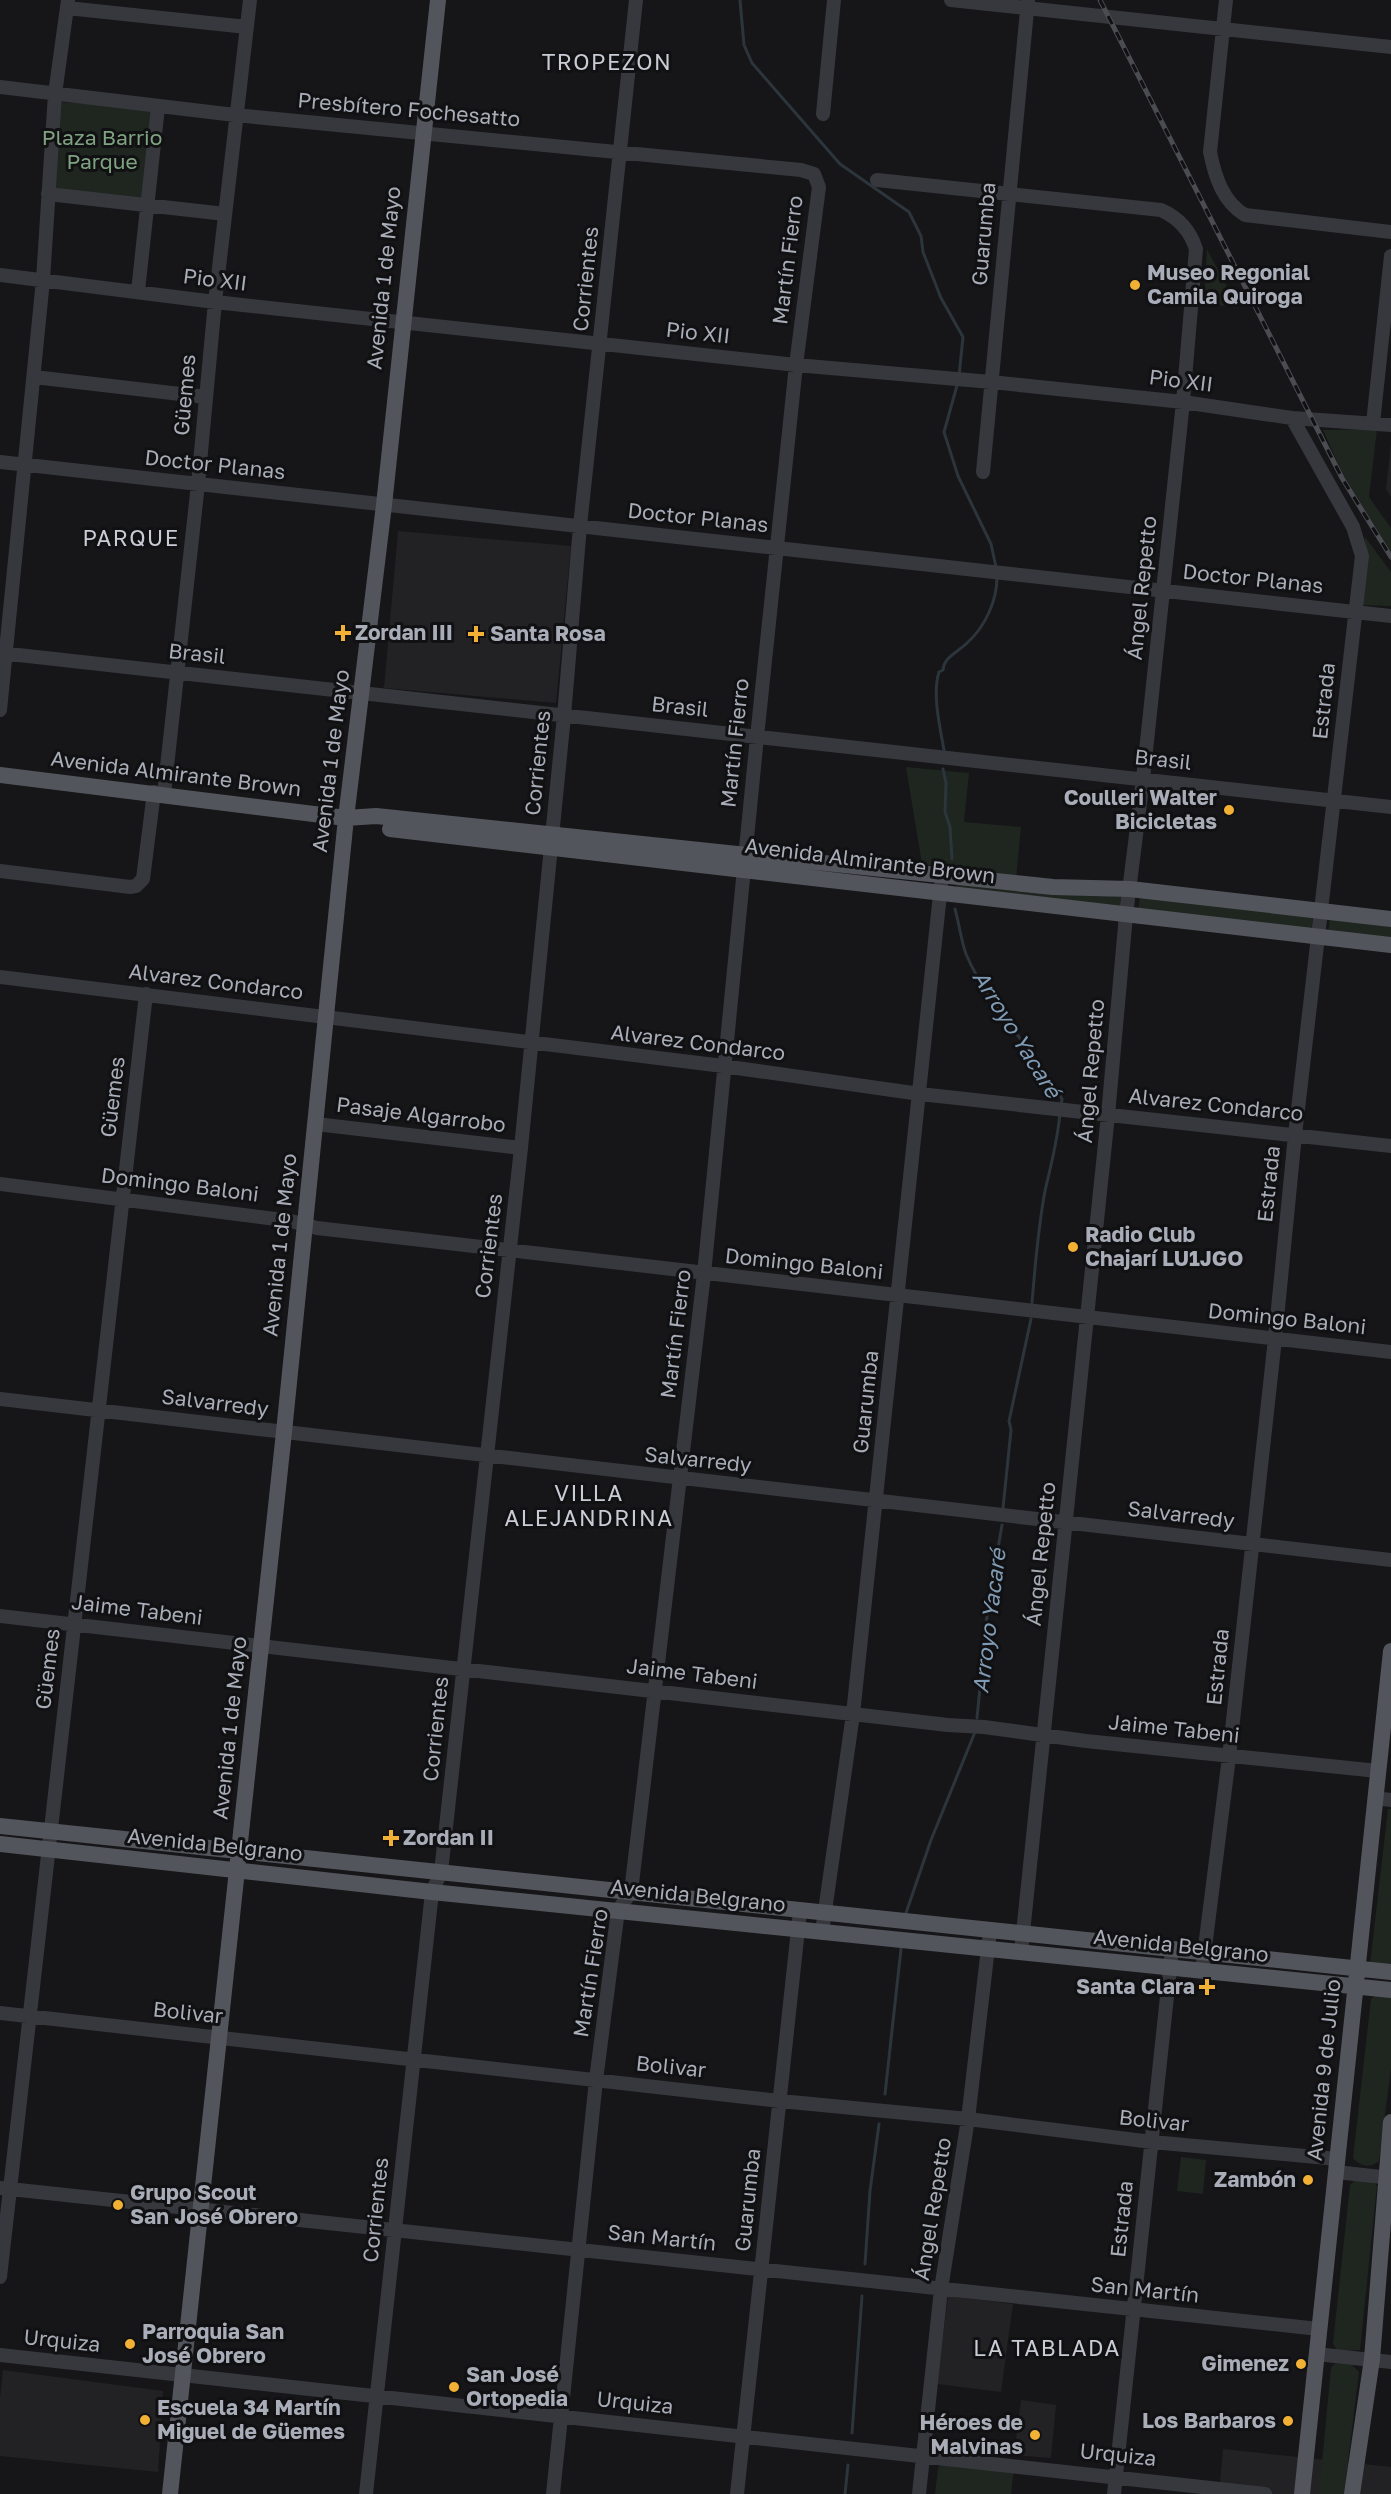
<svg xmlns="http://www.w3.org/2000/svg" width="1391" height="2494" font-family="'Golos Text',sans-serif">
  <rect width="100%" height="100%" fill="#161618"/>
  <path fill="#222225" d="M 1391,443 L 1391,497 L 1386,489 Z
    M 398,531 L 571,546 L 556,703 L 384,688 Z
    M 948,2296 L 1013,2304 L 1001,2392 L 937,2384 Z
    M 3,2370 L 163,2391 L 158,2472 L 0,2456 L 0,2398 Z
    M 1021,2400 L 1056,2405 L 1051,2458 L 1014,2455 Z
    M 1223,2449 L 1391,2467 L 1391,2494 L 1219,2494 Z"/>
  <path fill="#1e261f" d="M 60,102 L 151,108 L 144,198 L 53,192 Z
    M 1207,249 L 1238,308 L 1204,303 Z
    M 1377,429 L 1369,497 L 1391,528 L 1391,552 L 1343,475 L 1323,430 Z
    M 1365,537 L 1391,572 L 1391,606 L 1362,605 Z
    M 906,767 L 969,773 L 964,822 L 1021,827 L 1016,879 L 922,864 Z
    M 957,883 L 1122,897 L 1121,909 L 956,889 Z
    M 1140,897 L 1313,917 L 1311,931 L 1138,911 Z
    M 1330,916 L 1391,927 L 1391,939 L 1328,933 Z
    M 1388,1809 L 1391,1809 L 1391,1966 L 1370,1964 Z
    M 1376,1995 L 1391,1996 L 1391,2068 L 1379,2161 C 1370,2169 1360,2166 1353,2158 L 1371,1999 Z
    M 1181,2157 L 1206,2160 L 1203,2194 L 1177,2191 Z
    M 1355,2180 L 1374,2182 L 1377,2186 L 1360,2350 L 1337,2351 L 1333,2343 L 1350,2185 Z
    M 1340,2363 L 1352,2365 L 1359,2372 L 1344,2494 L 1319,2494 L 1331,2368 L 1334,2364 Z
    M 942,2463 L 1014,2468 L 1011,2494 L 935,2494 L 938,2468 Z"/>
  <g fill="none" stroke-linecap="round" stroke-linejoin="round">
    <path stroke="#2c353c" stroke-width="3" d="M 740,0 L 744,45 L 752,63 L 840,164 L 909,212 L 921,236 L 923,252 L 941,298 L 963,337 L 959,376
      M 958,382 L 944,432 L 958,476 L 991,544 L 996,567
      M 944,750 C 940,727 932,694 939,672 L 943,670 C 944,657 958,652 967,643 C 985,627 997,601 997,577
      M 943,769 L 946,783 L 945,812 L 950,827 L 952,859
      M 955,909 C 959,923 961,940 966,954 C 989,1008 1034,1049 1062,1099 L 1061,1106
      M 1032,1303 C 1035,1266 1038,1228 1045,1191 C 1051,1164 1058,1140 1060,1112
      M 1003,1508 L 1011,1430 L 1009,1421 L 1031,1319
      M 977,1718 L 988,1606 L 1002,1525
      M 906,1913 L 931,1840 L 975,1732
      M 885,2094 L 901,1949
      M 865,2264 L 870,2191 L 879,2124
      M 852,2433 L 862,2296
      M 845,2494 L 848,2465"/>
    <path stroke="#37383d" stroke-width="14" d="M 951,0 L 1391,47
      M 1226,0 L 1210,152 C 1215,177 1223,202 1245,215 L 1391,232
      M 67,8 L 247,27
      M 0,87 L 235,115 L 801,170 L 814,174 L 819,187 L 796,365 L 757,737 L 704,1274 L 631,1892 L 618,1910 L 596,2080 L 553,2494
      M 823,114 L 834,0
      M 877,180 L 1161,210 C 1179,218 1190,230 1196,249 L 1183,402 L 1143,779 L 1126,915 L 1108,1115 L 1021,1952
      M 48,194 L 225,214
      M 0,275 L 215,302 L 796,365 L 991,382 L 1183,402 L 1292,418 L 1391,425
      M 138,291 L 158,107
      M 34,377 L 206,397
      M 1373,423 L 1391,256
      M 0,462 L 1391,616
      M 983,472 L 1028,0
      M 0,653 L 1391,807
      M 0,710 L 43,280 L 55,94 L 68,0
      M 164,794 L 198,484 L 215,302 L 250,0
      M 0,871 L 130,887 L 136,886 L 143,879 L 154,792
      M 0,977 L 723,1066 L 920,1094 L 1391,1146
      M 316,1124 L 521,1148
      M 0,1184 L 291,1221 L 317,1228 L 1391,1352
      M 0,1399 L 1391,1560
      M 0,1616 L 948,1725 L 984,1727 L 1086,1741 L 1378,1771
      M 1375,1798 L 1391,1800
      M 822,1932 L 853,1714 L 941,885
      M 1202,1971 L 1229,1757 L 1275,1339 L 1295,1135 L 1362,556 L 1353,527 L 1292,418
      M 0,2013 L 780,2101 L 968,2119 L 1152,2142 L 1338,2159
      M 1336,2172 L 1391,2178
      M 0,2188 L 1319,2329
      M 0,2277 L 146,994
      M 1316,2354 L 1391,2362
      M 0,2355 L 1265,2494
      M 366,2494 L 432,1892 L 441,1872 L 521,1148 L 564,716 L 580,526 L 636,0
      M 737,2494 L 800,1911
      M 919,2494 L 941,2289 L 968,2119 L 990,1931
      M 1114,2494 L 1171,1959"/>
    <path stroke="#53555c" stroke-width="16" d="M 0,775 L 346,818 L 376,816 L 1053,887 L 1130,889 L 1391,919
      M 390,829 L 1391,945
      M 0,1826 L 1391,1972
      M 0,1844 L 432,1892 L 1391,1990
      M 170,2494 L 284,1432 L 346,818 L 384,505 L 438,0
      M 1302,2494 L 1391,1651
      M 1352,2494 L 1372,2359 L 1391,2122"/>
    <g stroke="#4a4c52" stroke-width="5">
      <path id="rail" d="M 1100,0 L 1342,478 L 1391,557"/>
    </g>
    <use href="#rail" stroke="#111113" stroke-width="3" stroke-dasharray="9" stroke-linecap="butt"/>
  </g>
  <g fill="#f2b134" stroke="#111113" stroke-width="2">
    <circle cx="1135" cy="285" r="6"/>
    <path d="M340 624h6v6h6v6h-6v6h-6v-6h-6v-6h6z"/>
    <path d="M473 625h6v6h6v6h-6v6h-6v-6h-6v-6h6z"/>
    <circle cx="1229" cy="810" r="6"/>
    <circle cx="1073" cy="1247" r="6"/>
    <path d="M388 1829h6v6h6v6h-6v6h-6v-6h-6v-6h6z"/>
    <path d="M1204 1978h6v6h6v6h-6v6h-6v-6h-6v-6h6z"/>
    <circle cx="1308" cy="2180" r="6"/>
    <circle cx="118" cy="2205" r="6"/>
    <circle cx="130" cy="2344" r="6"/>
    <circle cx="1301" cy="2364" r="6"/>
    <circle cx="454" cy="2387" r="6"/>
    <circle cx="145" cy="2420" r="6"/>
    <circle cx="1288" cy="2421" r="6"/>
    <circle cx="1035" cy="2435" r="6"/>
  </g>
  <g text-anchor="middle" stroke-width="6" stroke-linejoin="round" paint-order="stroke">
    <g font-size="21" fill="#a8adb8" stroke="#111113">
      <text transform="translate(409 110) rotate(5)" y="7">Presbítero Fochesatto</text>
      <text transform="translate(984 234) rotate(-85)" y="7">Guarumba</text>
      <text transform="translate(788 260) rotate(-83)" y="7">Martín Fierro</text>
      <text transform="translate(384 278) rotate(-84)" y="7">Avenida 1 de Mayo</text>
      <text transform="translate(586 279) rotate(-84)" y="7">Corrientes</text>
      <text transform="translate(215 280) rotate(7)" y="7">Pio XII</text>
      <text transform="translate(698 333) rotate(6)" y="7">Pio XII</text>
      <text transform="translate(1181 381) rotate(7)" y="7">Pio XII</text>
      <text transform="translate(185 395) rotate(-85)" y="7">Güemes</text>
      <text transform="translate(215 465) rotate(6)" y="7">Doctor Planas</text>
      <text transform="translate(698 518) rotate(6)" y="7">Doctor Planas</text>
      <text transform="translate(1253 579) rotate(6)" y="7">Doctor Planas</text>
      <text transform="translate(1142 588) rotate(-84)" y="7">Ángel Repetto</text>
      <text transform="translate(197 654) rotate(6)" y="7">Brasil</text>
      <text transform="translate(1324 701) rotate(-84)" y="7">Estrada</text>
      <text transform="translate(680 707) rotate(6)" y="7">Brasil</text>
      <text transform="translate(735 743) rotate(-84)" y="7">Martín Fierro</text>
      <text transform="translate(1163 760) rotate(6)" y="7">Brasil</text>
      <text transform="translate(331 761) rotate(-83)" y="7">Avenida 1 de Mayo</text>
      <text transform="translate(538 763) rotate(-84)" y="7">Corrientes</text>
      <text transform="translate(176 774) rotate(7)" y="7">Avenida Almirante Brown</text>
      <text transform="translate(870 861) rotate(7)" y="7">Avenida Almirante Brown</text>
      <text transform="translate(216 982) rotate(7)" y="7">Alvarez Condarco</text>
      <text transform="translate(698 1043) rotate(7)" y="7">Alvarez Condarco</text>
      <text transform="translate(1091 1071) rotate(-85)" y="7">Ángel Repetto</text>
      <text transform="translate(113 1097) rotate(-83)" y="7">Güemes</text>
      <text transform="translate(1216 1105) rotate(6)" y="7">Alvarez Condarco</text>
      <text transform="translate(421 1115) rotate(7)" y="7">Pasaje Algarrobo</text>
      <text transform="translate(1269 1184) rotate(-84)" y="7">Estrada</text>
      <text transform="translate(180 1185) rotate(7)" y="7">Domingo Baloni</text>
      <text transform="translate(280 1245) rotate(-84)" y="7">Avenida 1 de Mayo</text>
      <text transform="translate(489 1246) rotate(-83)" y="7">Corrientes</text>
      <text transform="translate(804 1264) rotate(6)" y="7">Domingo Baloni</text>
      <text transform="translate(1287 1319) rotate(6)" y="7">Domingo Baloni</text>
      <text transform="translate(676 1334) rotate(-83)" y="7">Martín Fierro</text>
      <text transform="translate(866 1402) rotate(-84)" y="7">Guarumba</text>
      <text transform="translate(215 1403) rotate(7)" y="7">Salvarredy</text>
      <text transform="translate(698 1460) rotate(6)" y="7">Salvarredy</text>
      <text transform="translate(1181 1515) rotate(7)" y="7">Salvarredy</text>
      <text transform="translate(1041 1554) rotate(-84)" y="7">Ángel Repetto</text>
      <text transform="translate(137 1610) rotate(7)" y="7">Jaime Tabeni</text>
      <text transform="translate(1218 1667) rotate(-84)" y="7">Estrada</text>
      <text transform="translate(48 1669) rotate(-83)" y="7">Güemes</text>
      <text transform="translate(692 1674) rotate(7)" y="7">Jaime Tabeni</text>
      <text transform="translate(230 1728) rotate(-84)" y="7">Avenida 1 de Mayo</text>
      <text transform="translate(436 1729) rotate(-84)" y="7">Corrientes</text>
      <text transform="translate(1174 1729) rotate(6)" y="7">Jaime Tabeni</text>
      <text transform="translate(215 1845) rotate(6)" y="7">Avenida Belgrano</text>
      <text transform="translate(698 1896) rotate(6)" y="7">Avenida Belgrano</text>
      <text transform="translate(1181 1946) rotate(6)" y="7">Avenida Belgrano</text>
      <text transform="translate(591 1973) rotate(-81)" y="7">Martín Fierro</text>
      <text transform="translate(188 2013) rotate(6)" y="7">Bolivar</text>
      <text transform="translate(671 2067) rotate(6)" y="7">Bolivar</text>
      <text transform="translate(1324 2070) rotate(-84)" y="7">Avenida 9 de Julio</text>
      <text transform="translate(1154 2121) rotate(6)" y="7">Bolivar</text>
      <text transform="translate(748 2200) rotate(-84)" y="7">Guarumba</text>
      <text transform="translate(933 2209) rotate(-81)" y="7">Ángel Repetto</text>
      <text transform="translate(376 2210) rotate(-84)" y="7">Corrientes</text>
      <text transform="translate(1122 2219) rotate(-84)" y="7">Estrada</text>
      <text transform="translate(662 2238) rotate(6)" y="7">San Martín</text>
      <text transform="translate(1145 2290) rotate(6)" y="7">San Martín</text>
      <text transform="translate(62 2341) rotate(6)" y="7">Urquiza</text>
      <text transform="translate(635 2403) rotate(6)" y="7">Urquiza</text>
      <text transform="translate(1118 2455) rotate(6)" y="7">Urquiza</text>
    </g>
    <g font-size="21" fill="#7fa381" stroke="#111113">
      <text x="102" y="145">Plaza Barrio<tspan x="102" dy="24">Parque</tspan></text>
    </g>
    <g font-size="21" font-weight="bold" fill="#a8adb8" stroke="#111113" text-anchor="start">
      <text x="1147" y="280">Museo Regonial<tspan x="1147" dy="24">Camila Quiroga</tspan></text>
      <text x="355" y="640">Zordan III</text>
      <text x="490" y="641">Santa Rosa</text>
      <text x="1217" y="805" text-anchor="end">Coulleri Walter<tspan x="1217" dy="24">Bicicletas</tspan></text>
      <text x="1085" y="1242">Radio Club<tspan x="1085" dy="24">Chajarí LU1JGO</tspan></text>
      <text x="403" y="1845">Zordan II</text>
      <text x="1195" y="1994" text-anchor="end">Santa Clara</text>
      <text x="1296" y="2187" text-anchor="end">Zambón</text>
      <text x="130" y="2200">Grupo Scout<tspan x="130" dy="24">San José Obrero</tspan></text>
      <text x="142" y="2339">Parroquia San<tspan x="142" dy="24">José Obrero</tspan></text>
      <text x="1289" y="2371" text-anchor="end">Gimenez</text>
      <text x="466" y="2382">San José<tspan x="466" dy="24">Ortopedia</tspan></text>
      <text x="157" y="2415">Escuela 34 Martín<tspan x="157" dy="24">Miguel de Güemes</tspan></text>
      <text x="1276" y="2428" text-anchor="end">Los Barbaros</text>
      <text x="1023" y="2430" text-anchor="end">Héroes de<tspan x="1023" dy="24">Malvinas</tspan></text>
    </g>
    <g font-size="22" letter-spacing="1.5" fill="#c9ccd4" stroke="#111113">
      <text x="607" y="70">TROPEZON</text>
      <text x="131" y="546">PARQUE</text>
      <text x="589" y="1501">VILLA<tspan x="589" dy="25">ALEJANDRINA</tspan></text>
      <text x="1047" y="2356">LA TABLADA</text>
    </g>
    <g font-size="22" font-style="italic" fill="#7f9bb3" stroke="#111113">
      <text transform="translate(1017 1034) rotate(58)" y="8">Arroyo Yacaré</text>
      <text transform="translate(989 1621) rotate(-83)" y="8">Arroyo Yacaré</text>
    </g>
  </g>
</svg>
